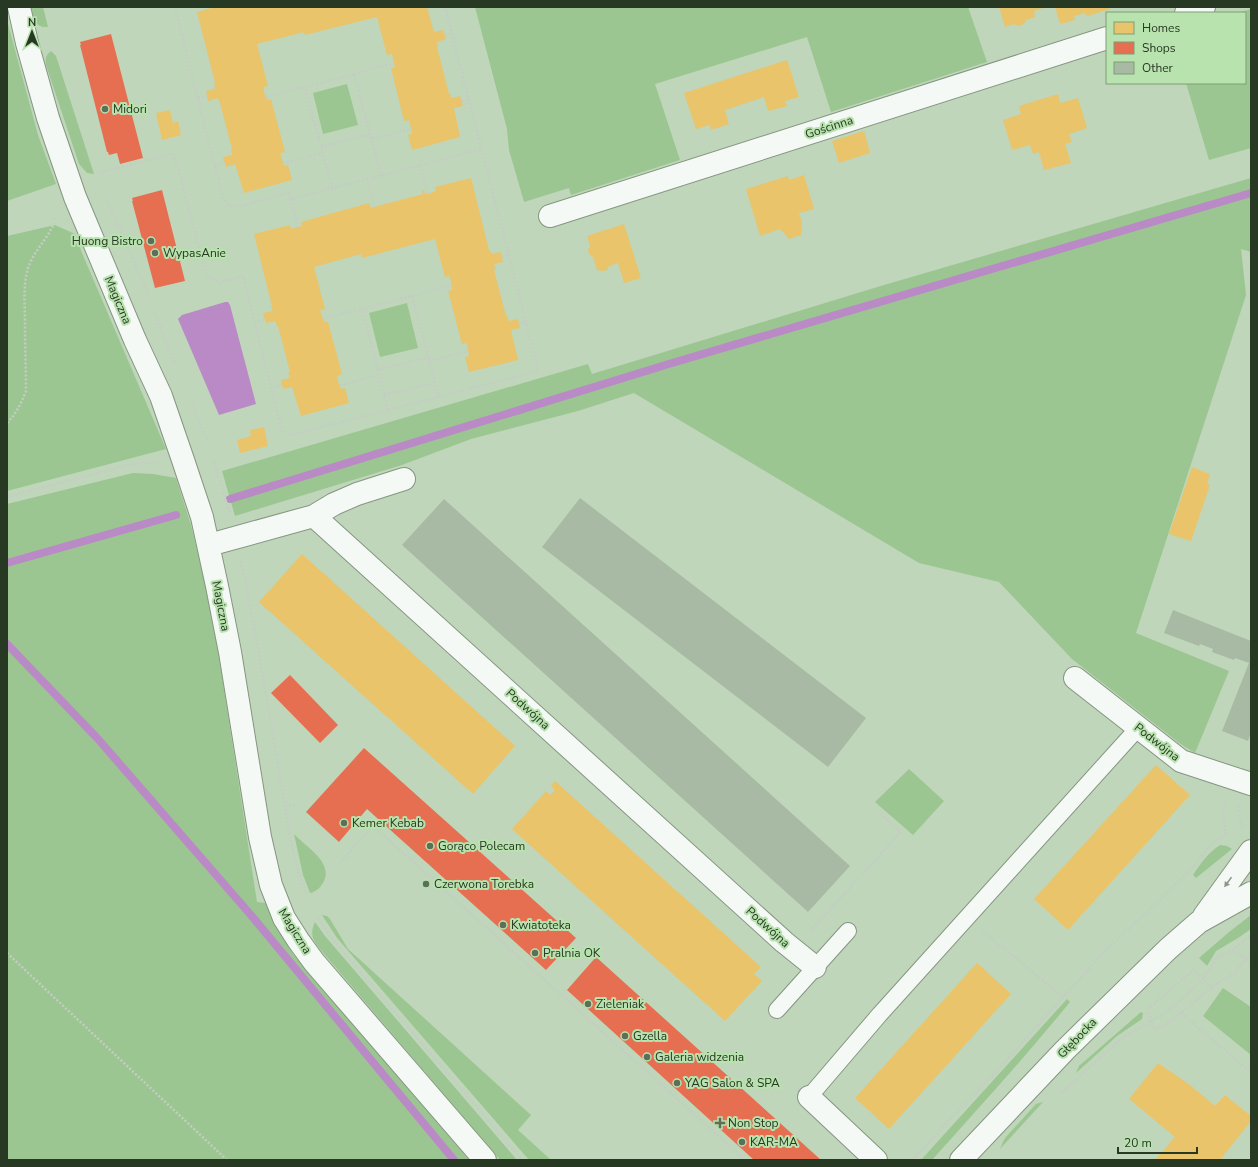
<svg xmlns="http://www.w3.org/2000/svg" width="1258" height="1167" font-family="'Nunito Sans',sans-serif">
  <rect width="100%" height="100%" fill="#bfd6ba"/>
  <path fill="#9cc691" d="M 30,7 L 43,7 L 48,27 C 35,28 33,18 30,7 Z
    M 475,7 L 968,7 L 987,62 L 831,112 L 807,37 L 655,84 L 680,160 L 571,195 L 569,188 L 524,202 L 509,150 L 507,129 Z
    M 1251,9 L 1251,148 L 1209,160 L 1186,83 L 1245,83 L 1245,13 L 1238,13 Z
    M 7,20 L 38,135 L 56,184 L 7,201 Z
    M 51,51 L 56,56 L 94,174 L 87,173 L 79,164 L 46,65 C 45,58 46,55 51,51 Z
    M 347,84 L 358,125 L 323,134 L 313,93 Z
    M 1251,178 L 1251,252 L 1241,249 L 1246,295 L 1136,633 L 1229,671 L 1195,753 L 1179,743 L 1072,659 L 999,582 L 919,563 L 634,393 L 578,411 L 471,439 L 402,465 L 235,516 L 222,471 L 588,364 L 592,374 L 884,285 Z
    M 55,225 L 75,234 L 82,253 L 166,449 L 7,491 L 7,236 Z
    M 407,303 L 418,348 L 380,357 L 369,313 Z
    M 133,473 L 153,474 L 176,478 L 191,525 L 212,612 L 257,902 L 266,903 L 281,934 L 293,954 L 469,1160 L 7,1160 L 7,504 Z
    M 909,769 L 944,801 L 913,835 L 875,802 Z
    M 294,834 C 306,847 333,862 324,881 C 321,887 316,892 310,893 L 303,875 Z
    M 1220,845 L 1227,846 L 1232,849 L 1196,878 L 1193,875 C 1201,863 1208,853 1220,845 Z
    M 322,915 L 327,916 L 330,919 L 348,949 L 531,1115 L 518,1130 L 551,1160 L 529,1160 L 337,938 Z
    M 1251,915 L 1251,929 L 1238,938 L 1216,951 L 1207,966 L 1199,958 L 1229,932 Z
    M 315,922 L 325,936 L 517,1160 L 500,1160 L 325,955 C 315,943 308,937 315,922 Z
    M 1223,988 L 1251,1007 L 1251,1055 L 1203,1016 Z
    M 1067,999 L 1070,1002 C 1026,1056 979,1108 932,1160 L 921,1160 Z
    M 1141,1012 L 1143,1013 L 1142,1019 L 1117,1036 L 1076,1073 L 1079,1066 Z
    M 1043,1102 L 1000,1149 L 1003,1142 L 1005,1138 L 1036,1104 Z"/>
  <path fill="#ba8ac6" d="M 225,302 L 228,302 L 230,305 L 256,404 L 219,415 L 178,319 L 182,315 Z"/>
  <path fill="#e9c46a" d="M 215,7 L 427,7 L 434,32 L 443,30 L 446,39 L 437,42 L 438,47 L 437,47 L 449,94 L 450,93 L 451,98 L 460,96 L 463,106 L 454,108 L 460,137 L 412,150 L 408,135 L 412,133 L 409,120 L 404,121 L 391,68 L 395,67 L 392,54 L 387,55 L 377,17 L 305,35 L 304,32 L 257,44 L 268,86 L 263,87 L 264,92 L 267,100 L 271,99 L 285,152 L 280,153 L 284,166 L 288,165 L 292,180 L 244,193 L 235,164 L 226,167 L 223,157 L 232,155 L 231,149 L 232,149 L 220,103 L 218,98 L 208,101 L 206,91 L 215,89 L 214,83 L 215,83 L 197,12 Z
    M 999,7 L 1046,7 L 1034,11 L 1035,17 L 1026,20 L 1024,24 L 1018,26 L 1014,24 L 1005,27 Z
    M 1055,7 L 1109,7 L 1110,9 L 1087,16 L 1085,13 L 1074,16 L 1075,20 L 1060,24 Z
    M 787,60 L 799,97 L 785,101 L 787,106 L 768,111 L 764,97 L 725,110 L 729,124 L 711,130 L 710,125 L 696,129 L 684,93 Z
    M 1058,94 L 1060,103 L 1078,98 L 1087,128 L 1069,134 L 1072,142 L 1065,144 L 1071,163 L 1044,170 L 1039,152 L 1033,154 L 1030,145 L 1012,150 L 1003,120 L 1021,114 L 1019,106 Z
    M 170,110 L 173,123 L 178,121 L 181,135 L 162,140 L 156,113 Z
    M 864,131 L 870,153 L 839,163 L 832,141 Z
    M 804,175 L 814,209 L 799,213 L 802,223 L 801,235 L 789,239 L 780,229 L 760,236 L 746,189 L 788,176 L 789,180 Z
    M 471,178 L 489,250 L 492,254 L 501,252 L 503,262 L 494,264 L 496,269 L 494,270 L 506,316 L 507,315 L 509,321 L 518,319 L 519,324 L 520,328 L 511,330 L 518,360 L 469,372 L 465,357 L 469,356 L 467,343 L 462,344 L 448,291 L 452,290 L 451,281 L 449,276 L 445,277 L 435,239 L 362,258 L 361,254 L 314,267 L 325,309 L 320,310 L 324,322 L 328,322 L 342,374 L 337,376 L 338,381 L 341,389 L 345,388 L 349,403 L 301,416 L 292,387 L 283,389 L 282,385 L 281,380 L 290,378 L 288,372 L 290,372 L 278,326 L 277,326 L 275,321 L 266,323 L 263,313 L 273,311 L 271,306 L 272,306 L 254,234 L 290,225 L 291,229 L 298,227 L 302,226 L 301,222 L 369,203 L 371,208 L 374,207 L 423,194 L 422,191 L 424,190 L 425,194 L 428,194 L 436,191 L 435,187 Z
    M 624,224 L 641,278 L 624,283 L 618,263 L 609,266 L 607,270 L 602,271 L 597,270 L 593,257 L 590,255 L 588,250 L 590,246 L 587,236 Z
    M 264,427 L 268,446 L 240,453 L 237,440 L 251,436 L 250,430 Z
    M 1192,467 L 1210,474 L 1207,484 L 1210,485 L 1191,541 L 1169,534 Z
    M 302,554 L 515,746 L 473,794 L 259,602 Z
    M 1156,765 L 1190,795 L 1068,930 L 1034,899 Z
    M 555,781 L 761,967 L 754,974 L 762,981 L 725,1021 L 512,829 L 546,791 L 550,795 L 555,790 L 551,786 Z
    M 977,963 L 1011,994 L 889,1129 L 855,1098 Z
    M 1158,1063 L 1190,1085 L 1215,1106 L 1225,1095 L 1251,1116 L 1251,1121 L 1220,1160 L 1155,1160 L 1175,1137 L 1129,1099 Z"/>
  <path fill="#e76f51" d="M 111,34 L 143,158 L 120,164 L 117,153 L 109,155 L 108,152 L 107,152 L 80,45 L 81,45 L 80,42 Z
    M 162,190 L 185,281 L 155,288 L 132,201 L 133,201 L 132,198 Z
    M 290,675 L 338,725 L 320,743 L 271,693 Z
    M 364,748 L 576,938 L 546,970 L 367,809 L 339,842 L 306,812 Z
    M 596,957 L 821,1160 L 754,1160 L 567,990 Z"/>
  <g fill="none" stroke-linecap="round" stroke-linejoin="round">
    <path stroke="#ba8ac6" stroke-width="8" d="M 230,499 L 672,363 L 1251,193
      M 7,563 L 176,515
      M 7,644 L 98,739 L 250,914 L 454,1160"/>
  </g>
  <path fill="#a8baa4" d="M 580,498 L 866,718 L 828,767 L 542,547 Z
    M 444,499 L 850,866 L 808,912 L 402,545 Z
    M 1173,610 L 1251,641 L 1251,733 L 1248,741 L 1222,731 L 1249,663 L 1235,658 L 1234,660 L 1212,652 L 1213,649 L 1200,644 L 1199,646 L 1164,633 Z"/>
  <g fill="none" stroke-linecap="round" stroke-linejoin="round">
    <g stroke="#859681" stroke-width="18">
      <path id="service" d="M 777,1010 L 848,931
        M 809,1097 L 880,1014 L 1138,728"/>
    </g>
    <g stroke="#859681" stroke-width="24">
      <path id="minor" d="M 19,7 L 27,43 L 48,118 L 75,197 L 135,340 L 161,396 L 183,460 L 202,517 L 217,586 L 230,652 L 260,837 L 271,885 L 284,918 L 298,940 L 314,962 L 485,1160
        M 1186,13 L 1204,7
        M 550,216 L 1107,38
        M 314,516 L 784,942 L 815,967
        M 209,545 L 314,516 L 334,504 L 357,494 L 404,479
        M 1075,678 L 1181,761 L 1251,784
        M 809,1097 L 876,1160"/>
    </g>
    <g stroke="#859681" stroke-width="24">
      <path id="tertiary" d="M 1204,916 L 1251,851
        M 961,1160 L 1065,1050 L 1168,949 L 1199,922 L 1251,893"/>
    </g>
    <path stroke="#c5ccc4" stroke-width="2.5" stroke-dasharray="2 2" stroke-linecap="butt" d="M 175,7 L 223,199 L 229,205 L 241,206 L 289,193 L 291,199 L 482,149
      M 445,35 L 452,33
      M 354,74 L 394,63
      M 266,97 L 305,87
      M 198,98 L 207,96
      M 462,101 L 469,99
      M 372,139 L 411,129
      M 321,147 L 370,134
      M 283,163 L 323,153
      M 215,165 L 225,162
      M 420,165 L 428,194
      M 99,173 L 173,154 L 178,169 L 206,274 L 219,283 L 243,276 L 282,431 L 292,435 L 537,371 L 537,365 L 445,7
      M 367,179 L 374,207
      M 332,188 L 305,87 L 354,74 L 381,175
      M 291,199 L 298,227
      M 108,202 L 148,295
      M 502,257 L 509,255
      M 412,296 L 451,285
      M 154,312 L 175,364
      M 323,319 L 362,309
      M 254,322 L 265,319
      M 519,324 L 526,322
      M 429,361 L 468,351
      M 377,370 L 428,357
      M 340,385 L 379,375
      M 271,388 L 282,385
      M 384,395 L 435,383
      M 192,405 L 207,440
      M 388,410 L 362,309 L 412,296 L 439,397
      M 7,423 C 16,414 21,404 26,391 C 26,369 25,346 25,324 C 25,306 23,289 27,272 C 31,251 55,234 55,215
      M 214,461 L 230,514
      M 7,497 L 131,464 L 159,462
      M 241,561 L 257,641 L 292,848 L 298,871 L 306,894
      M 285,806 L 295,805
      M 1238,806 L 1238,816 L 1243,828
      M 340,863 L 373,826 L 745,1160
      M 318,918 L 332,939 L 522,1160
      M 810,931 L 901,832 L 881,814
      M 983,931 L 1063,997
      M 1233,950 L 1251,962
      M 7,953 L 227,1160
      M 1212,987 L 1193,970 L 1148,1009 L 1151,1022 L 1155,1030 L 1167,1024 L 1219,982 L 1234,974 L 1251,953
      M 1181,1012 L 1198,1028 L 1251,1072
      M 1062,1092 L 1122,1038 L 1165,1013 L 1186,996 L 1203,978 L 1218,957 L 1233,950 L 1251,935
      M 912,1160 L 1003,1064 L 1104,952 L 1190,871 L 1207,849 L 1226,833 L 1223,810 L 1227,801"/>
    <use href="#service" stroke="#f5f9f5" stroke-width="16"/>
    <use href="#minor" stroke="#f5f9f5" stroke-width="22"/>
    <use href="#tertiary" stroke="#f5f9f5" stroke-width="22"/>
  </g>
  <defs><path id="oneway-solid" d="M-6-.8H1V-3.2L6.5 0L1 3.2V.8H-6Z"/></defs>
  <use fill="#8e988c" href="#oneway-solid" transform="translate(1228 882) rotate(126)"/>
  <g fill="#5c6f58" stroke="#b8e2ae" stroke-width="1.5">
    <circle cx="105" cy="109" r="4"/>
    <circle cx="151" cy="241" r="4"/>
    <circle cx="155" cy="253" r="4"/>
    <circle cx="344" cy="823" r="4"/>
    <circle cx="430" cy="846" r="4"/>
    <circle cx="426" cy="884" r="4"/>
    <circle cx="503" cy="925" r="4"/>
    <circle cx="535" cy="953" r="4"/>
    <circle cx="588" cy="1004" r="4"/>
    <circle cx="625" cy="1036" r="4"/>
    <circle cx="647" cy="1057" r="4"/>
    <circle cx="677" cy="1083" r="4"/>
    <path d="M718 1117h4v4h4v4h-4v4h-4v-4h-4v-4h4z"/>
    <circle cx="742" cy="1142" r="4"/>
  </g>
  <g text-anchor="middle" stroke-width="4" stroke-linejoin="round" paint-order="stroke">
    <g font-size="12" fill="#273823" stroke="#b8e2ae" text-anchor="start">
      <text x="113" y="113">Midori</text>
      <text x="143" y="245" text-anchor="end">Huong Bistro</text>
      <text x="163" y="257">WypasAnie</text>
      <text x="352" y="827">Kemer Kebab</text>
      <text x="438" y="850">Gorąco Polecam</text>
      <text x="434" y="888">Czerwona Torebka</text>
      <text x="511" y="929">Kwiatoteka</text>
      <text x="543" y="957">Pralnia OK</text>
      <text x="596" y="1008">Zieleniak</text>
      <text x="633" y="1040">Gzella</text>
      <text x="655" y="1061">Galeria widzenia</text>
      <text x="685" y="1087">YAG Salon &amp; SPA</text>
      <text x="728" y="1127">Non Stop</text>
      <text x="750" y="1146">KAR-MA</text>
    </g>
    <g font-size="12" fill="#273823" stroke="#b8e2ae">
      <text transform="translate(829 127) rotate(-18)" y="4">Gościnna</text>
      <text transform="translate(118 300) rotate(67)" y="4">Magiczna</text>
      <text transform="translate(221 606) rotate(79)" y="4">Magiczna</text>
      <text transform="translate(528 709) rotate(42)" y="4">Podwójna</text>
      <text transform="translate(1157 742) rotate(38)" y="4">Podwójna</text>
      <text transform="translate(768 927) rotate(42)" y="4">Podwójna</text>
      <text transform="translate(295 931) rotate(58)" y="4">Magiczna</text>
      <text transform="translate(1077 1038) rotate(-46)" y="4">Głębocka</text>
    </g>
  </g>
  <rect width="1258" height="1167" fill="none" stroke="#273823" stroke-width="16"/>
  <rect x="1106" y="12" width="140" height="72" fill="#b8e2ae" stroke="#7e9e76"/>
  <rect x="1114" y="22" width="20" height="12" fill="#e9c46a" stroke="#7e9e76"/>
  <text x="1142" y="32" font-size="12" fill="#273823">Homes</text>
  <rect x="1114" y="42" width="20" height="12" fill="#e76f51" stroke="#7e9e76"/>
  <text x="1142" y="52" font-size="12" fill="#273823">Shops</text>
  <rect x="1114" y="62" width="20" height="12" fill="#a8baa4" stroke="#7e9e76"/>
  <text x="1142" y="72" font-size="12" fill="#273823">Other</text>
  <g transform="translate(32 32)" stroke="#b8e2ae" stroke-width="3" paint-order="stroke">
  <path d="M0-3L7 15L0 10L-7 15Z" fill="#273823"/>
  <text y="-6" font-size="11" font-weight="bold" text-anchor="middle" fill="#273823">N</text>
  </g>
  <path d="M1118 1147v6h79v-6" fill="none" stroke="#273823" stroke-width="2"/>
  <text x="1124" y="1147" font-size="12" fill="#273823" stroke="#b8e2ae" stroke-width="3" paint-order="stroke">20 m</text>
</svg>
